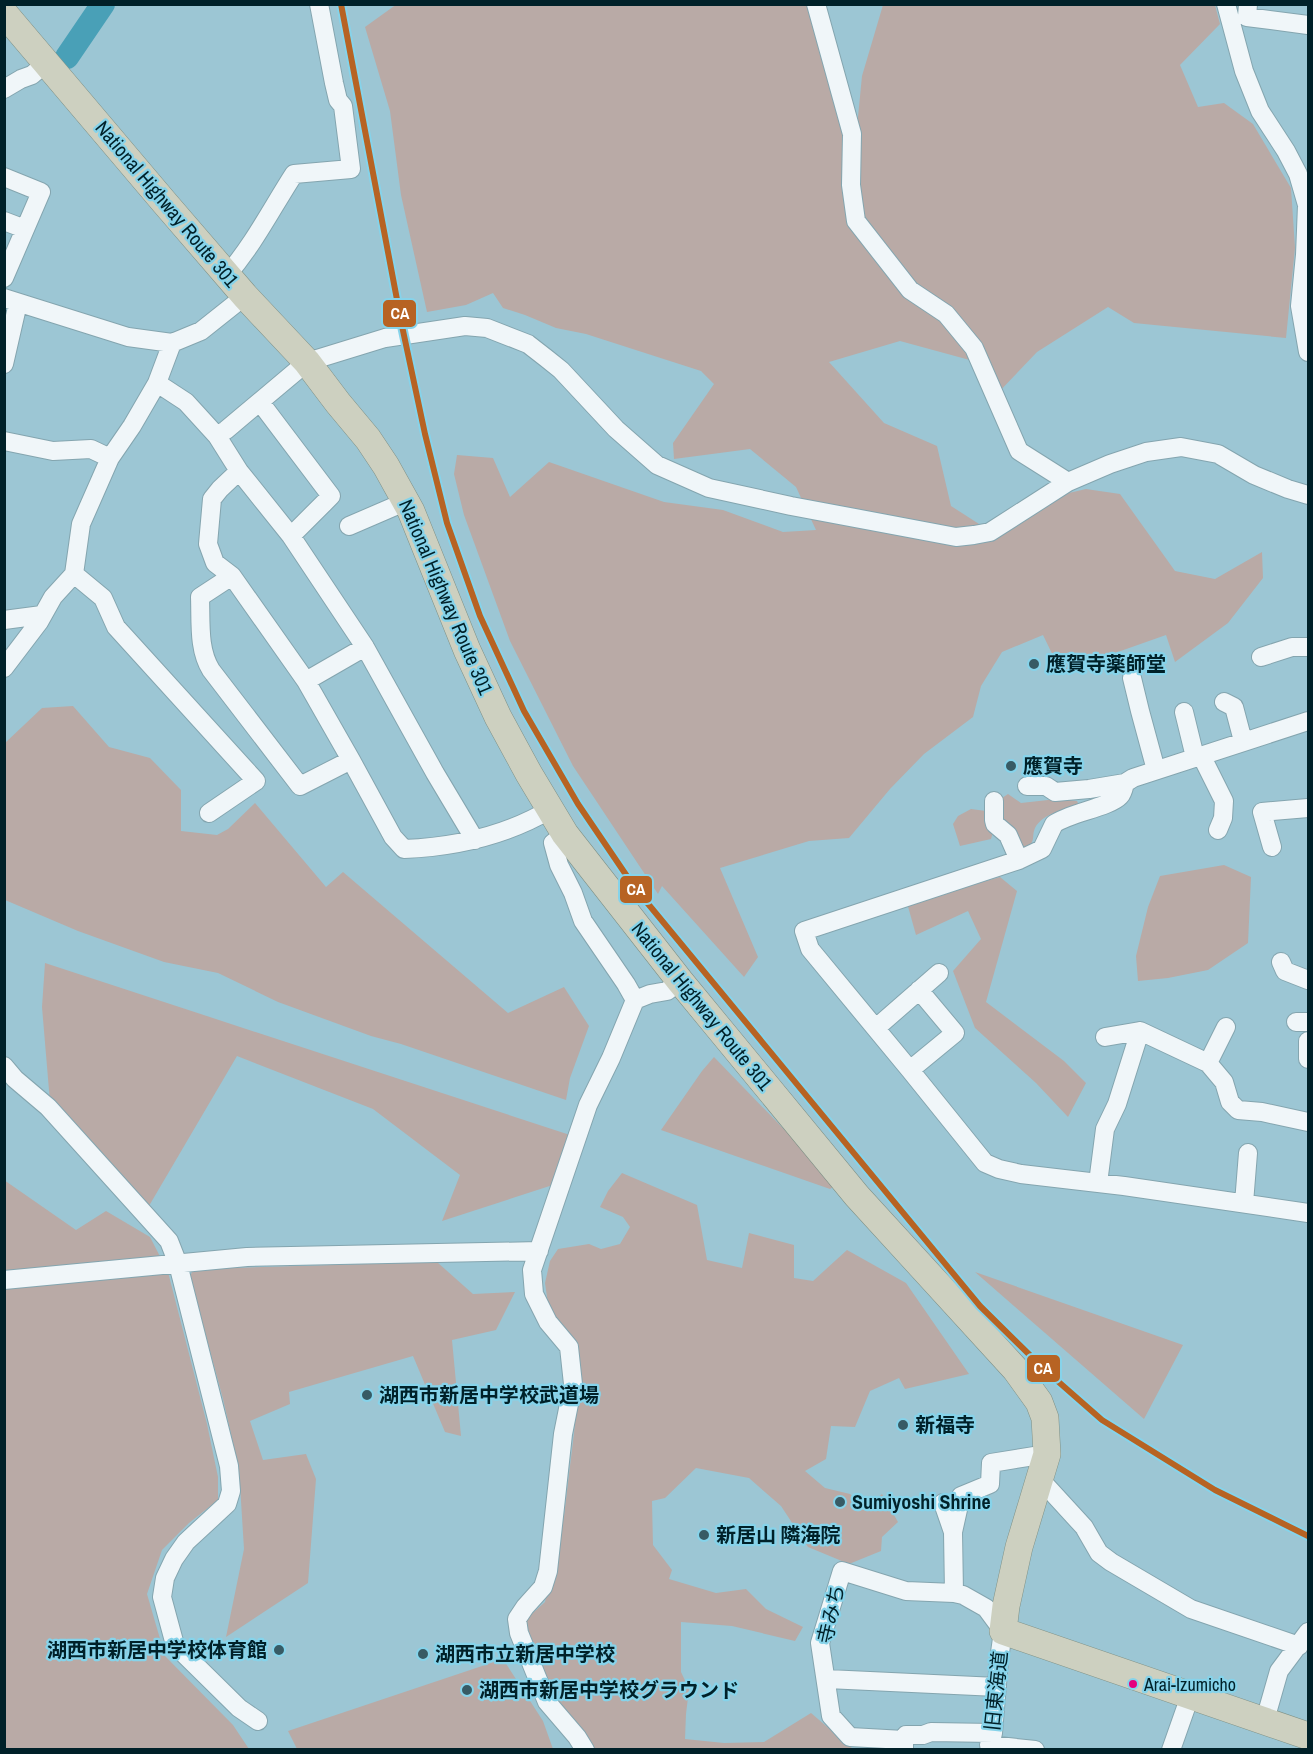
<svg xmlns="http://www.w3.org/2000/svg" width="1313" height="1754" font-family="'Archivo Narrow','Noto Sans JP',sans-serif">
  <rect width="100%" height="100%" fill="#9cc6d4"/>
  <path fill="#b9aaa6" d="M 397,4 L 816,5 L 857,127 L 862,76 L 883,5 L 1215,5 L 1220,24 L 1180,65 L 1198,107 L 1224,103 L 1253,124 L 1291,188 L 1295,248 L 1286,338 L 1134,323 L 1108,307 L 1037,352 L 995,396 L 977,362 L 900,341 L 829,362 L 884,423 L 937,446 L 951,506 L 990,531 L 1039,500 L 1086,489 L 1120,494 L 1175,571 L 1215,579 L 1262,552 L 1263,578 L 1228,623 L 1175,662 L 1166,635 L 1061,672 L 1043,635 L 1002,652 L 981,686 L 973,717 L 924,754 L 890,789 L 849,838 L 809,841 L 720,868 L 758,957 L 744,977 L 662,886 L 658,894 L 573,766 L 510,641 L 464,515 L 454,474 L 457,455 L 493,458 L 510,497 L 549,462 L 664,502 L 723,510 L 783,532 L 816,530 L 796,487 L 750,449 L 674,459 L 673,443 L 714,384 L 701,371 L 586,334 L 556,328 L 525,315 L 503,308 L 493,293 L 466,305 L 427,312 L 401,195 L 390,111 L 365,27 Z
    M 73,706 L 109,747 L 150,758 L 181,790 L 181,831 L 217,835 L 228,829 L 255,803 L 326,887 L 343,872 L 508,1013 L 564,987 L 589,1026 L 570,1078 L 566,1100 L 401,1044 L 371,1036 L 278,1002 L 218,973 L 164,962 L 78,931 L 5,900 L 5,743 L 42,708 Z
    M 1008,794 L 1021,803 L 1057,799 L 1077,801 L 1079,805 C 1064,810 1043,813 1035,828 C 1031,837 1037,841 1025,849 L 1020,846 L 1003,820 L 999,800 Z
    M 971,809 L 986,811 L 993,832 L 991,839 L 960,846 L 953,824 L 958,816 Z
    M 1224,865 L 1251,877 L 1248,943 L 1208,970 L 1168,978 L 1138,981 L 1136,956 L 1148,907 L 1160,876 Z
    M 1000,877 L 1017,891 L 986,1002 L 1064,1061 L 1086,1083 L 1068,1117 L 1036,1083 L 975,1028 L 953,971 L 981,939 L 968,911 L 916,935 L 907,903 Z
    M 45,963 L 570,1135 L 562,1182 L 442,1221 L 460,1175 L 373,1109 L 237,1056 L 146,1211 L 50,1102 L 42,1007 Z
    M 714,1057 L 837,1184 L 830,1189 L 661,1130 L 702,1071 Z
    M 622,1173 L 697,1205 L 707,1260 L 742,1268 L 749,1233 L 794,1245 L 794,1278 L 813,1281 L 847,1250 L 906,1283 L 969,1374 L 905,1389 L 899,1378 L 870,1391 L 855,1427 L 831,1426 L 826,1459 L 805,1471 L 825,1488 L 850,1494 L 866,1508 L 882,1494 L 898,1522 L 882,1537 L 881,1551 L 849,1564 L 808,1547 L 781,1506 L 749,1478 L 696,1468 L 665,1498 L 652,1501 L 653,1545 L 672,1570 L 669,1579 L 716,1593 L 746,1589 L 766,1609 L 803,1627 L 795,1641 L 732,1626 L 681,1622 L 681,1672 L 689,1689 L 686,1714 L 685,1739 L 724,1743 L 764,1742 L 811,1713 L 853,1749 L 594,1749 L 554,1700 L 532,1647 L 526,1619 L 545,1602 L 564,1516 L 574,1433 L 579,1380 L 549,1311 L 545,1283 L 550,1261 L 558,1249 L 589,1244 L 601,1249 L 620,1244 L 630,1227 L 623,1217 L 600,1207 L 608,1191 Z
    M 4,1180 L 76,1230 L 106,1211 L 150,1237 L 168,1272 L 207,1424 L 218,1477 L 218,1500 L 189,1523 L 162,1550 L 147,1594 L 165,1656 L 233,1725 L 249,1749 L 5,1749 Z
    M 437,1262 L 473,1294 L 515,1292 L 496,1330 L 452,1340 L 461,1436 L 445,1432 L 413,1356 L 289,1392 L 290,1404 L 250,1421 L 263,1460 L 306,1454 L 316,1479 L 308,1583 L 226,1637 L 244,1549 L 239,1469 L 223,1399 L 190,1277 L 193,1269 Z
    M 975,1272 L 1183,1345 L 1144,1419 Z
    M 503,1659 L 543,1721 L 553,1749 L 297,1749 L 288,1731 Z"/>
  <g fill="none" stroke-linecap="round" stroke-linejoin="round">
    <path stroke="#49a0b7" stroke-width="24" d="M 67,57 L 103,4"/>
    <g stroke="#84a5af" stroke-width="20">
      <path id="minor" d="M 816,4 L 852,134 L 851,185 L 856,221 L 910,290 L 946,314 L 974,348 L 1019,451 L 1068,482
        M 1226,4 L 1244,71 L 1260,111 L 1286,151 L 1298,174 L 1307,205 L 1305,255 L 1300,306 L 1308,352
        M 1248,4 L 1247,17 L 1308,25
        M 4,89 L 21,79 L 32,75 L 46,63
        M 4,177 L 41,192 L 4,278
        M 4,221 L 25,229
        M 227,275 C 254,244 272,208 294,174 L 351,169 L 343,106 L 338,100 L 334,83 L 319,4
        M 4,298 L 128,337 L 172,343 L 201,331 L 245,296
        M 4,364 L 18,303
        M 157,383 L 186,402 L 217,436 L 239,471 L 291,536 L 365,647 L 435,773 L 475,840
        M 260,402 L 331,496 L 291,536
        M 217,436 L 226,430 L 307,362 L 385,338 L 465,326 L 487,328 L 528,344 L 546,358 L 561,370 L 616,429 L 657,465 L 709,488 L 791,506 L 956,537 L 974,535 L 990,532 L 1068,482 L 1110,464 L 1146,452 L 1181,447 L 1218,454 L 1254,475 L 1288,489 L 1308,495
        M 4,441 L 53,451 L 91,449 L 110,458
        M 239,471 L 220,489 L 212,499 L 208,544 L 215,563 L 232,576 L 306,681 L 351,760 L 393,837 L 404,849 C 454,847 507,835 551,809
        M 349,526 L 407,501
        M 74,574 L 103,598 L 116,627 L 256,781 L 209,813
        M 232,576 L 200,597 C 201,622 198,649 211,670 L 300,786 L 351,760
        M 4,620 L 42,615
        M 1261,657 L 1292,647 L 1308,647
        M 4,668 L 39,622 L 53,597 L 74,574 L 81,524 L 110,458 L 132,426 L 157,383 L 172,343
        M 1132,678 L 1140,711 L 1156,770
        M 306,681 L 365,647
        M 1224,702 L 1234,707 L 1243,741
        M 1184,712 L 1195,757
        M 1201,755 L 1224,801 L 1223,818 L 1218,830
        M 1125,783 C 1124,787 1123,793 1120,796 C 1110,807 1069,813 1054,824 L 1042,849 L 1019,860 L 804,931 L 810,949 L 910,1070 L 985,1163 L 999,1169 L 1021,1174 L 1124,1186 L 1308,1213
        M 1027,786 L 1046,786 L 1055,792 L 1089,789 L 1125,783 L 1133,778 L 1308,721
        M 994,801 L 994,820 L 995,824 L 1008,835 L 1019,860
        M 565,834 L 553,843 L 559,865 L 573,893 L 583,921 L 626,984 L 635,1000
        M 1272,847 L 1262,812 L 1308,808
        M 1281,962 L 1285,971 L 1308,980
        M 1296,1022 L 1308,1022
        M 876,1028 L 939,973
        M 1105,1037 L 1140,1031
        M 1308,1041 L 1308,1059
        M 1208,1063 L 1226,1027
        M 4,1066 L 15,1079 L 48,1107 L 169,1241 L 178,1264 L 229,1466 L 231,1491 L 227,1504 L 186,1542 L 174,1559 L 165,1578 L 162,1597 L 175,1645 L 239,1708 L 258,1721
        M 910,1070 L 955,1033 L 919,990
        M 1098,1183 L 1105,1129 L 1117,1104 L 1140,1031 L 1208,1063 L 1224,1082 L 1230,1102 L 1238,1110 L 1262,1112 L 1308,1122
        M 1244,1203 L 1248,1153
        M 4,1280 L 247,1257 L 539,1251
        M 1040,1479 L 1084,1527 L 1099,1553 L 1111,1562 L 1191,1609 L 1299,1646
        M 943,1503 L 953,1532 L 954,1593
        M 953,1532 L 961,1496 L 990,1484 L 991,1463 L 1047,1454
        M 827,1679 L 997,1687
        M 1265,1720 L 1279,1671 L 1308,1632
        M 904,1740 L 906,1735 L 923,1735 L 931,1732 L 993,1733
        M 989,1745 L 1035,1750
        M 585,1750 L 577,1737 L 547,1702 L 519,1633 L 517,1619 L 525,1607 L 543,1587 L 548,1571 L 563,1434 L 573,1384 L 569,1347 L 548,1322 L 534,1294 L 532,1270 L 588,1105 L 611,1058 L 635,1000 L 650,994 L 667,991 L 680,981
        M 904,1750 L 904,1740 L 850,1737 L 831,1716 L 820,1643 L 842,1571 L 906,1591 L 954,1593 L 963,1595 L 986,1608 L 1003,1631 L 999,1660 L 993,1733 L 989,1750
        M 1171,1750 L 1190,1696"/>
    </g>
    <g stroke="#7f9186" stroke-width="28">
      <path id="highway" d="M 4,13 L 164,202 L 245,296 L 307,362 L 338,403 L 368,439 L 386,466 L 411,511 L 467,650 L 498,717 L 529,774 L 565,834 L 680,981 L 857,1196 L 1016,1370 L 1039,1402 L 1045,1418 L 1047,1454 L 1019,1547 L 1006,1606 L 1003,1631 L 1308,1736"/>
    </g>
    <use href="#minor" stroke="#f0f6f9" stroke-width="18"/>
    <use href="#highway" stroke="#cdd0c0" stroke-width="27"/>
    <g stroke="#86d3ea" stroke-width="10">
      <path id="rail-1" d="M 341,4 L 402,326 L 425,434 L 447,523 L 480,616 L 524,711 L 578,804 L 635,888 L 980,1306 L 1045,1370 L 1102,1420 L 1215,1490 L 1308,1536"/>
    </g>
    <use href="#rail-1" stroke="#b76323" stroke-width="6"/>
  </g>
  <g fill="#375b65" stroke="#86d3ea" stroke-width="2">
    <circle cx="1034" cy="664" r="6"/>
    <circle cx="1011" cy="766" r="6"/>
    <circle cx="367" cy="1395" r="6"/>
    <circle cx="903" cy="1425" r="6"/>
    <circle cx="840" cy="1502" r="6"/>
    <circle cx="704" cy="1535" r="6"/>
    <circle cx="279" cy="1650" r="6"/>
    <circle cx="423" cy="1654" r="6"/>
    <circle cx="467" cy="1690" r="6"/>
  </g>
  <circle fill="#e5007d" stroke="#86d3ea" stroke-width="2" cx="1133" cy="1684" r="5"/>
  <g text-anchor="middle" stroke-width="4.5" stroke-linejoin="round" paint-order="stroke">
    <g font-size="18" fill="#002129" stroke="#86d3ea" text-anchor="start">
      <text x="1144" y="1691">Arai-Izumicho</text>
    </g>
    <g font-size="20" fill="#002129" stroke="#86d3ea">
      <text transform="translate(167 204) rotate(50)" y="7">National Highway Route 301</text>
      <text transform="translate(446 597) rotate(67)" y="7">National Highway Route 301</text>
      <text transform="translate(702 1006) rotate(51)" y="7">National Highway Route 301</text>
      <text transform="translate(831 1614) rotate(-77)" y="7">寺みち</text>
      <text transform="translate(996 1691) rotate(-84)" y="7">旧東海道</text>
    </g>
    <g font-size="20" font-weight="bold" fill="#002129" stroke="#86d3ea" text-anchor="start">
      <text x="1046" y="671">應賀寺薬師堂</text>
      <text x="1023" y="773">應賀寺</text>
      <text x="379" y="1402">湖西市新居中学校武道場</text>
      <text x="915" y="1432">新福寺</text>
      <text x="852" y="1509">Sumiyoshi Shrine</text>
      <text x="716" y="1542">新居山 隣海院</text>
      <text x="267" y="1657" text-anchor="end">湖西市新居中学校体育館</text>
      <text x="435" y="1661">湖西市立新居中学校</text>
      <text x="479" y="1697">湖西市新居中学校グラウンド</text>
    </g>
  </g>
  <g stroke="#86d3ea" stroke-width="2">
    <rect x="382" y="299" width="35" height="29" rx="6" fill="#b76323"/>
    <rect x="619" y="875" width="34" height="29" rx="6" fill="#b76323"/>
    <rect x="1026" y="1354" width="35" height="29" rx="6" fill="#b76323"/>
  </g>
  <g font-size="16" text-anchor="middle" font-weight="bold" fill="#fff">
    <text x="400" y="319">CA</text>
    <text x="636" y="895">CA</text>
    <text x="1043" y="1374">CA</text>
  </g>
  <rect width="1313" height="1754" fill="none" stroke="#002129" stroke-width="12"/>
</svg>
